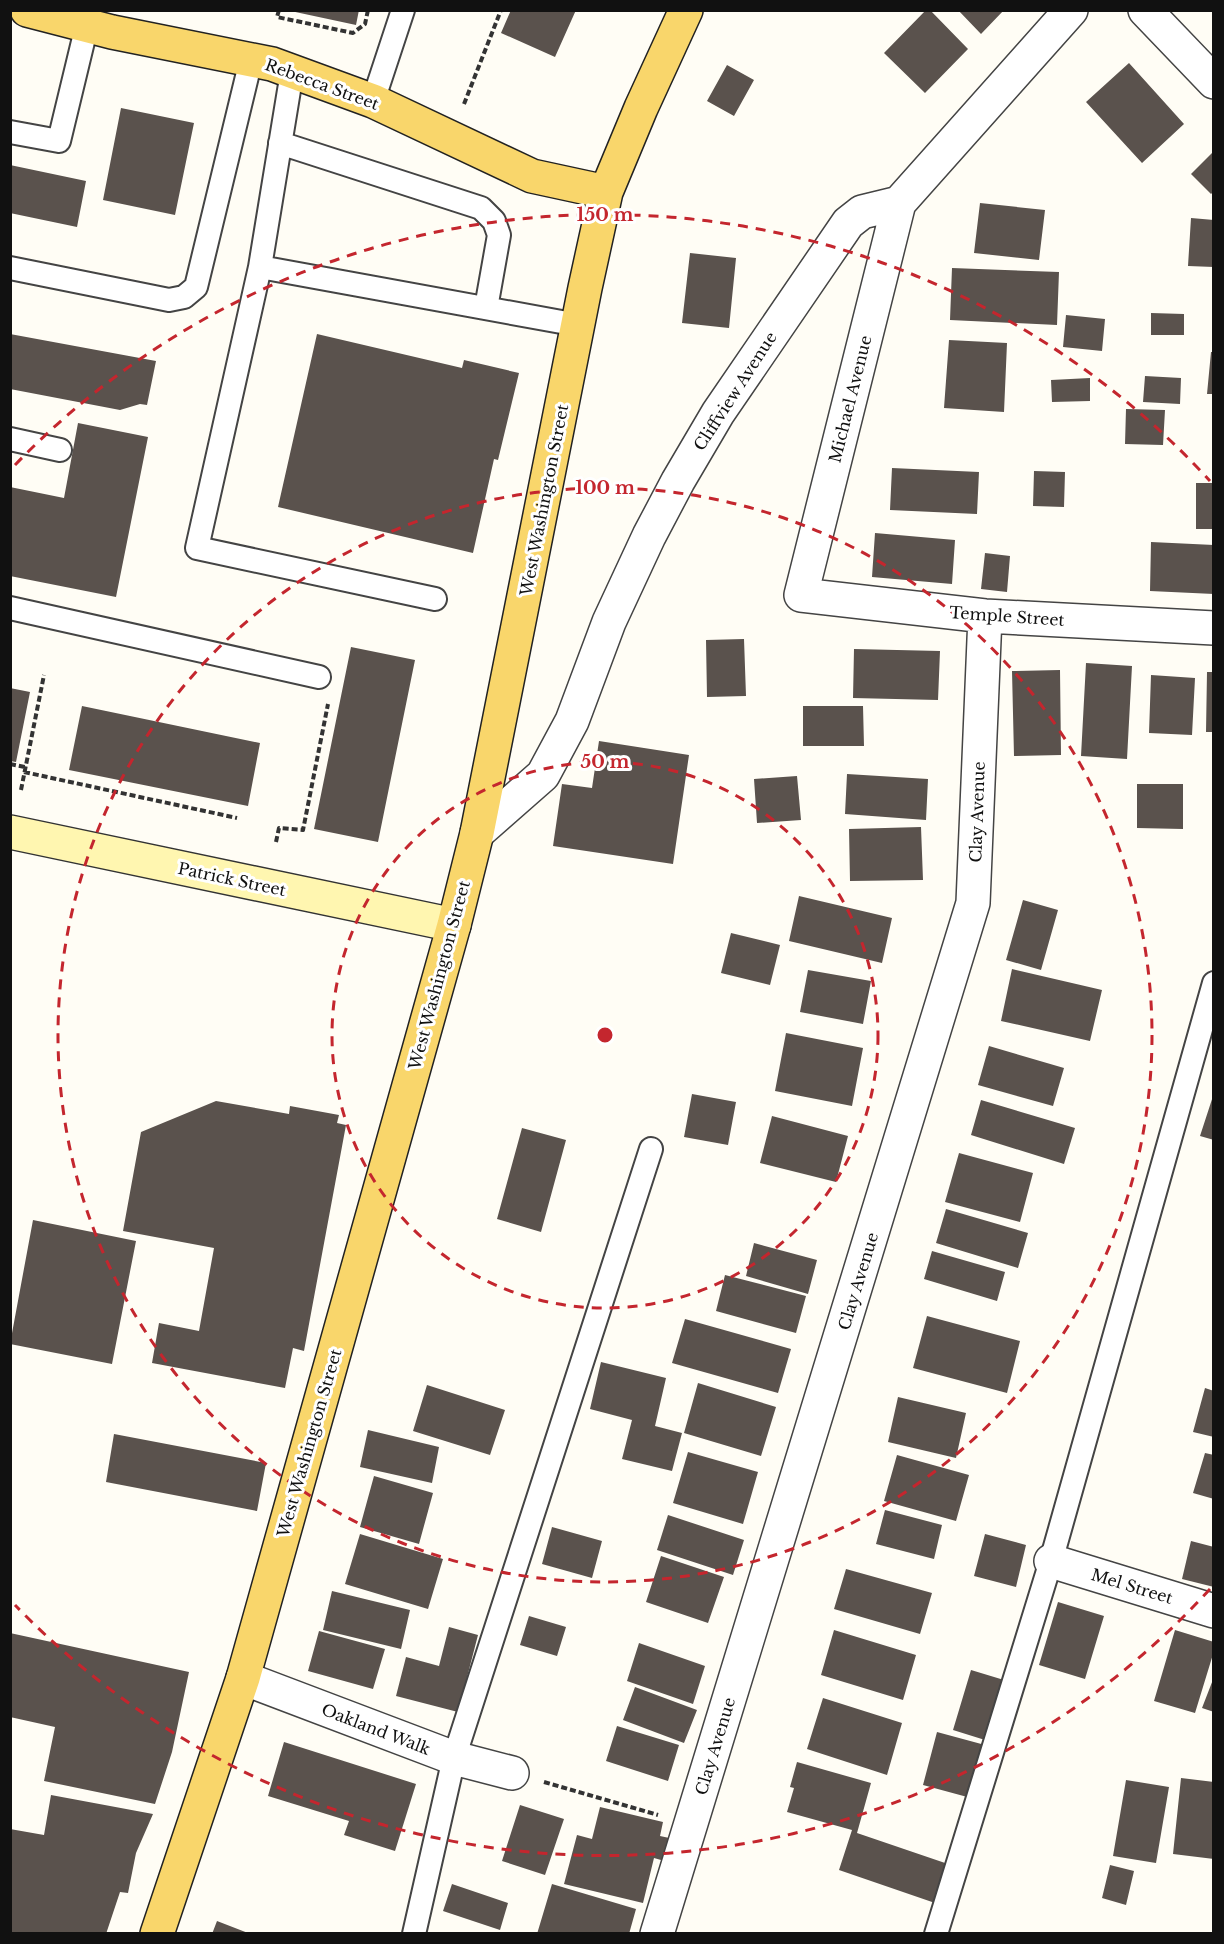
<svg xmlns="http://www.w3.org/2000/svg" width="1224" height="1944" font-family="'Libre Baskerville',serif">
  <rect width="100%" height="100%" fill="#fffdf5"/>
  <path fill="#5a524d" d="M 286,10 L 359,10 L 356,25 Z
    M 511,10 L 576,10 L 555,57 L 501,33 Z
    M 926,10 L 930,10 L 968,49 L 925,93 L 884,53 Z
    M 958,10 L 1004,10 L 981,34 Z
    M 1129,63 L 1184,124 L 1142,163 L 1086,102 Z
    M 727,65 L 754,80 L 734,116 L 707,101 Z
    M 121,108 L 194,123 L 175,215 L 103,200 Z
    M 1214,151 L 1214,191 L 1211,194 L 1191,174 Z
    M 10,165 L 86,181 L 77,227 L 10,213 Z
    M 980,203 L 1045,210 L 1039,260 L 974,253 Z
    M 1191,218 L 1214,220 L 1214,267 L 1188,266 Z
    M 690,253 L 736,258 L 729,328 L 682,323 Z
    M 952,268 L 1059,272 L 1057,325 L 950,320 Z
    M 1151,313 L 1184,314 L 1184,335 L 1151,335 Z
    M 1066,315 L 1105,319 L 1102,351 L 1063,347 Z
    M 10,334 L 156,361 L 147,405 L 140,404 L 120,410 L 10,389 Z
    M 317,334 L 462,368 L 464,360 L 519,373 L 498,460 L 494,459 L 473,553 L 278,507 Z
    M 949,340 L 1007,343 L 1004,412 L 944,408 Z
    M 1211,352 L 1214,352 L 1214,394 L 1207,394 Z
    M 1145,376 L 1181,378 L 1180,404 L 1143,402 Z
    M 1090,378 L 1090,401 L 1052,402 L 1051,380 Z
    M 1126,409 L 1165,410 L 1163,445 L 1125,444 Z
    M 78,423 L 148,437 L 116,597 L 10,576 L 10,487 L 64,498 Z
    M 892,468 L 979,472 L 977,514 L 890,510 Z
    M 1034,471 L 1065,472 L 1064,507 L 1033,506 Z
    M 1196,483 L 1214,483 L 1214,529 L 1196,529 Z
    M 875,533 L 955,540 L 952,584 L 872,577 Z
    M 1151,542 L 1214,545 L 1214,594 L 1150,591 Z
    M 985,553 L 1010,556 L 1007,592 L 981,589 Z
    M 744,639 L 746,696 L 707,697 L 706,640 Z
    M 351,647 L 415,660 L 378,842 L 314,829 Z
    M 854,649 L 940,651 L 938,700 L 853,698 Z
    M 1086,663 L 1132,666 L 1127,759 L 1081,756 Z
    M 1060,670 L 1061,755 L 1014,756 L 1012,671 Z
    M 1207,672 L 1214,672 L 1214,732 L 1206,732 Z
    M 1151,675 L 1195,678 L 1192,735 L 1149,733 Z
    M 10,688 L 30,692 L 16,762 L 10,761 Z
    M 82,706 L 260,743 L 248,806 L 69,770 Z
    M 803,706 L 863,706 L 864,746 L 803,746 Z
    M 599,741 L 689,755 L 673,864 L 553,846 L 562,784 L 592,788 Z
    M 847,774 L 928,779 L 926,820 L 845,814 Z
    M 797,776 L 801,820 L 757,823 L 754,779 Z
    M 1137,784 L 1183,784 L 1183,829 L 1137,828 Z
    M 921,827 L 923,880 L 850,881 L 849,829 Z
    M 799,896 L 892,918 L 882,963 L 789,941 Z
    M 1023,900 L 1058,910 L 1041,970 L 1006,960 Z
    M 731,933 L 780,945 L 770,985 L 721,973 Z
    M 1012,969 L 1102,990 L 1090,1041 L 1001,1021 Z
    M 808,970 L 871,981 L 863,1024 L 800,1012 Z
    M 786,1033 L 863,1048 L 852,1106 L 775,1091 Z
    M 989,1046 L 1064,1068 L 1053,1106 L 978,1085 Z
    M 1214,1093 L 1214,1140 L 1200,1136 Z
    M 692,1094 L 736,1102 L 728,1145 L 684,1137 Z
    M 981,1100 L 1075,1128 L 1064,1164 L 971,1135 Z
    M 216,1101 L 289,1114 L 290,1106 L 339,1115 L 337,1123 L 346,1125 L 304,1351 L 293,1348 L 285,1388 L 152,1363 L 159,1323 L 199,1331 L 214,1248 L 123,1231 L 141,1132 Z
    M 772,1116 L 848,1136 L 836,1182 L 760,1163 Z
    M 522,1128 L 566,1140 L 541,1232 L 497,1219 Z
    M 959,1153 L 1033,1173 L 1020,1222 L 945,1202 Z
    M 946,1209 L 1028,1233 L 1018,1268 L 936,1243 Z
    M 33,1220 L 136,1241 L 112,1364 L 10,1344 Z
    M 754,1243 L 817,1260 L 808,1294 L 746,1276 Z
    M 932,1251 L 1005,1272 L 997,1301 L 924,1279 Z
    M 725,1275 L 806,1296 L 796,1333 L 716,1311 Z
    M 927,1316 L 1020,1341 L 1007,1393 L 913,1368 Z
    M 685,1319 L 791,1349 L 778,1393 L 672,1363 Z
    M 601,1362 L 666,1378 L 655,1426 L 682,1433 L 672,1471 L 622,1459 L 632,1420 L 590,1409 Z
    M 698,1383 L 776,1407 L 761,1456 L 684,1433 Z
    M 427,1385 L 505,1410 L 490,1455 L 413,1431 Z
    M 1205,1388 L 1214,1391 L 1214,1437 L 1193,1432 Z
    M 898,1397 L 966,1413 L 956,1458 L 888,1442 Z
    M 368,1430 L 439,1447 L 432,1483 L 360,1467 Z
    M 114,1434 L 266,1463 L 257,1511 L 106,1482 Z
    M 688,1452 L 758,1472 L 743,1524 L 673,1503 Z
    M 1205,1453 L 1214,1455 L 1214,1499 L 1193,1493 Z
    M 897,1455 L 969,1475 L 956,1521 L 884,1501 Z
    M 374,1476 L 433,1493 L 419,1544 L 360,1527 Z
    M 885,1510 L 942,1525 L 934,1559 L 876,1544 Z
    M 668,1515 L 744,1540 L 733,1575 L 657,1550 Z
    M 552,1527 L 602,1541 L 592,1578 L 542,1564 Z
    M 360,1534 L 443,1559 L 428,1609 L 345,1584 Z
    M 985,1534 L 1026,1545 L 1016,1587 L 974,1576 Z
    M 1191,1541 L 1214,1547 L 1214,1587 L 1182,1579 Z
    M 661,1556 L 724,1577 L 708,1623 L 646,1602 Z
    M 846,1569 L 932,1593 L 920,1634 L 834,1609 Z
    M 332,1591 L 410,1610 L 401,1649 L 323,1630 Z
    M 1058,1602 L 1104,1616 L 1085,1679 L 1039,1665 Z
    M 529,1616 L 566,1627 L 557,1656 L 520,1645 Z
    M 449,1627 L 478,1635 L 458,1712 L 396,1696 L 406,1657 L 439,1666 Z
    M 834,1630 L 916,1655 L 903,1700 L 821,1675 Z
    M 1175,1630 L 1214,1642 L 1214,1651 L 1195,1713 L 1154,1701 Z
    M 319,1631 L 385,1649 L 373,1689 L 308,1671 Z
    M 10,1633 L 189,1672 L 172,1752 L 155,1804 L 44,1781 L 55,1727 L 10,1717 Z
    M 639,1643 L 705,1666 L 693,1704 L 627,1681 Z
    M 971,1670 L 1004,1680 L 985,1740 L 953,1730 Z
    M 1214,1677 L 1214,1712 L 1202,1708 Z
    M 635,1687 L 697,1710 L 684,1743 L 623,1720 Z
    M 823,1698 L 902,1723 L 887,1775 L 807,1749 Z
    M 617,1726 L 679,1745 L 668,1781 L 606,1761 Z
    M 937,1732 L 985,1745 L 971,1798 L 923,1785 Z
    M 284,1742 L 416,1784 L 395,1851 L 344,1835 L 349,1821 L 268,1796 Z
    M 797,1762 L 871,1783 L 857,1833 L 948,1864 L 935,1903 L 839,1870 L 852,1830 L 787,1812 L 794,1788 L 790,1787 Z
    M 1181,1778 L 1214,1782 L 1214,1859 L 1173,1854 Z
    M 1126,1780 L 1169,1787 L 1156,1863 L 1113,1856 Z
    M 51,1795 L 153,1814 L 136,1853 L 128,1893 L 120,1892 L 106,1934 L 10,1934 L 10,1829 L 44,1835 Z
    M 520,1805 L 564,1819 L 545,1875 L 502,1861 Z
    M 600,1807 L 663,1822 L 660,1836 L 674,1839 L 668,1862 L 654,1858 L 643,1903 L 564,1884 L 577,1835 L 592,1839 Z
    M 1110,1865 L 1134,1871 L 1126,1905 L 1102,1898 Z
    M 452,1884 L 508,1903 L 500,1930 L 443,1911 Z
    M 552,1884 L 636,1909 L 629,1934 L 537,1934 Z
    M 217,1921 L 248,1933 L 248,1934 L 212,1934 Z"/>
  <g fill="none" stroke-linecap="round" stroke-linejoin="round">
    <g stroke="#444" stroke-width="26">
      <path id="lane" d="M 373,101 L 403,10
        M 10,132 L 59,141 L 87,25
        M 280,143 L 481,208 L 494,221 L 499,235 L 486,308
        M 260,267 L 292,72
        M 10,268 L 169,300 L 184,297 L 196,287 L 251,60
        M 10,439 L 60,450
        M 435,599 L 197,548 L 260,267 L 578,325
        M 10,608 L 319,677
        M 414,1934 L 454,1758 L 651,1149
        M 936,1934 L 1051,1561 L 1214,983"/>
    </g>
    <g stroke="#444" stroke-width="36">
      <path id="street" d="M 1145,10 L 1214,82
        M 899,203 L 801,595 L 985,616 L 1214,628
        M 477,833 L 543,775 L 572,721 L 609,622 L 649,536 L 678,481 L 718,413 L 848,223 L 862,212 L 899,203 L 1071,10
        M 1051,1561 L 1214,1611
        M 243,1678 L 454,1758 L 512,1773
        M 657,1934 L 973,903 L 985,616"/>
    </g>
    <g stroke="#333" stroke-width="36">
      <path id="secondary" d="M 10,832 L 454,925"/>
    </g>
    <g stroke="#222" stroke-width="36">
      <path id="primary" d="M 27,10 L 112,32 L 272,64 L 373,101 L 532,176 L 606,192
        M 157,1934 L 243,1678 L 454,925 L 477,833 L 585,288 L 606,192 L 641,108 L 686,10"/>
    </g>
    <path stroke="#333" stroke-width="4" stroke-dasharray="6 3" stroke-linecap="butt" d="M 279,10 L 277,17 L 353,33 L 365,24 L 368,10
      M 464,104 L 501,10
      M 10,764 L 25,767
      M 24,772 L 237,818
      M 21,790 L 44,675
      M 276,842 L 279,828 L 303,830 L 328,704
      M 544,1782 L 658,1815"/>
    <use href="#lane" stroke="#fff" stroke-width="22"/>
    <use href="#street" stroke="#fff" stroke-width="33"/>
    <use href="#secondary" stroke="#fff6b0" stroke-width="33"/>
    <use href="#primary" stroke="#f9d66b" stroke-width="33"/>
  </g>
  <g fill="none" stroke="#c4262e" stroke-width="3" stroke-dasharray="10 8">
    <circle cx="605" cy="1035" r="273"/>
    <circle cx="605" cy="1035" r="547"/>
    <path d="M1210 1589A820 820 0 0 1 15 1605M15 465A820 820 0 0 1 1210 481"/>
  </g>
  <g text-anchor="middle" stroke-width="6" stroke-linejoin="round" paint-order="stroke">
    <g font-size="16" fill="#111" stroke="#fff">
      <text transform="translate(322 84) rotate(20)" y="6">Rebecca Street</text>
      <text transform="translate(735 391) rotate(-57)" y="6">Cliffview Avenue</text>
      <text transform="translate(850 399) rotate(-76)" y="6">Michael Avenue</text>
      <text transform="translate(544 500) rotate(-79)" y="6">West Washington Street</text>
      <text transform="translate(1007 616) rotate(4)" y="6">Temple Street</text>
      <text transform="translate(977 812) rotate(-88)" y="6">Clay Avenue</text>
      <text transform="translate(232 879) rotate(12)" y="6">Patrick Street</text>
      <text transform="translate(439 975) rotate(-75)" y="6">West Washington Street</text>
      <text transform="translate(858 1281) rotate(-73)" y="6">Clay Avenue</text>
      <text transform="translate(309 1443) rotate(-74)" y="6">West Washington Street</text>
      <text transform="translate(1132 1586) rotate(17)" y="6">Mel Street</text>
      <text transform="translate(376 1729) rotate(21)" y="6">Oakland Walk</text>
      <text transform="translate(715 1746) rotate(-73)" y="6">Clay Avenue</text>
    </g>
  </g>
  <circle cx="605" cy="1035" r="9" fill="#c4262e" stroke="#fff" stroke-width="3"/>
  <g font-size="18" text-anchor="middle" font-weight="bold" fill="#c4262e" stroke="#fff" stroke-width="6" stroke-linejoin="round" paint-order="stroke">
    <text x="605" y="221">150 m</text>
    <text x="605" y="494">100 m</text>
    <text x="605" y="768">50 m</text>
  </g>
  <rect width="1224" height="1944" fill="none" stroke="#111111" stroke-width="24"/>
</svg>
